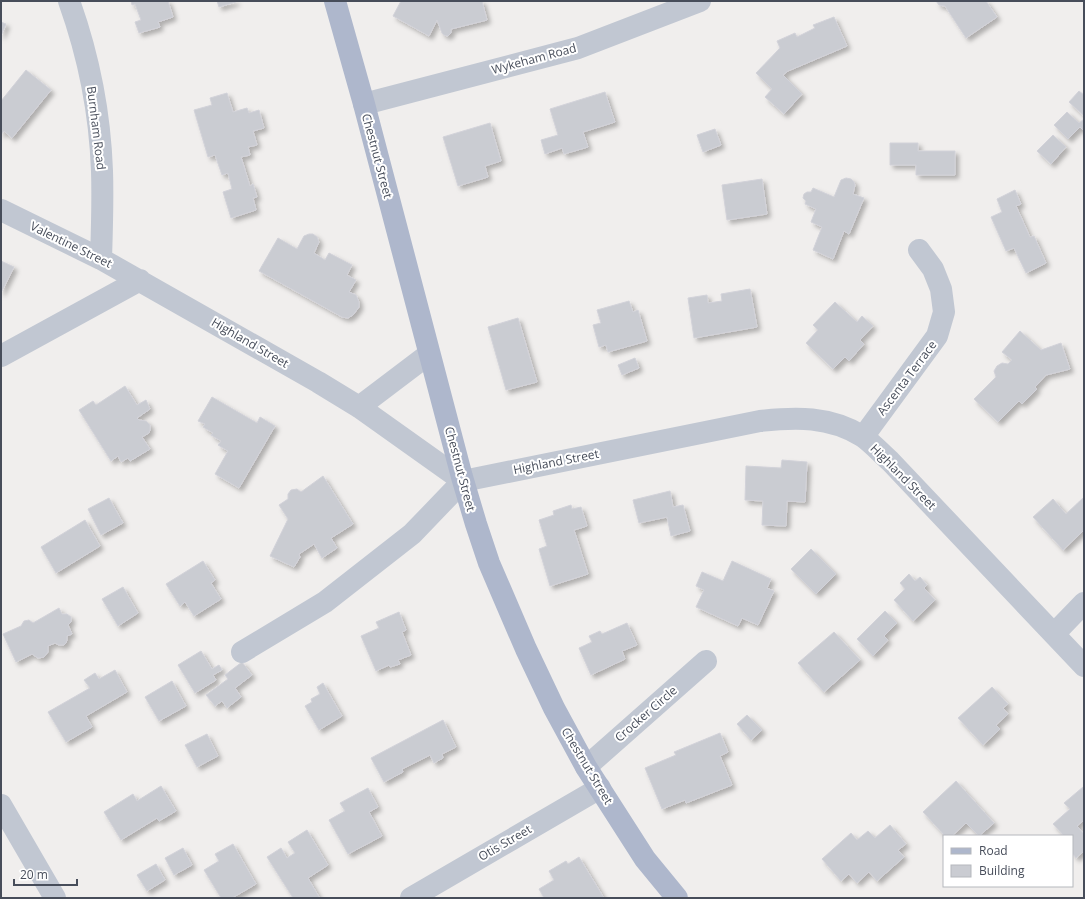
<svg xmlns="http://www.w3.org/2000/svg" width="1085" height="899" font-family="'Open Sans',sans-serif">
  <defs>
    <filter id="shadow"><feDropShadow dx="3.5" dy="3.5" stdDeviation="2" flood-color="#0004"/></filter>
  </defs>
  <rect width="100%" height="100%" fill="#f0eeed"/>
  <path fill="#caccd2" stroke="#d2d2d9" filter="url(#shadow)" d="M 131,1 L 168,1 L 173,17 L 158,22 L 160,27 L 139,33 L 135,22 L 141,20 L 135,4 L 132,5 Z
    M 217,1 L 236,1 L 236,2 L 219,7 Z
    M 401,1 L 482,1 L 487,20 L 451,29 L 451,33 L 448,36 L 444,35 L 442,33 L 437,20 L 429,36 L 393,16 Z
    M 936,1 L 986,1 L 997,17 L 966,38 L 945,6 L 939,5 Z
    M 834,17 L 847,46 L 788,71 L 783,75 L 802,94 L 784,114 L 765,97 L 772,89 L 756,73 L 780,48 L 777,41 L 795,33 L 797,37 L 815,28 L 813,25 Z
    M 1,22 L 6,24 L 1,36 Z
    M 26,70 L 51,90 L 12,138 L 4,131 L 1,135 L 1,101 Z
    M 1079,91 L 1084,95 L 1084,116 L 1069,102 Z
    M 605,92 L 615,122 L 583,132 L 588,147 L 564,154 L 562,148 L 545,154 L 541,140 L 558,135 L 550,109 Z
    M 227,93 L 233,112 L 247,108 L 249,113 L 259,110 L 264,128 L 253,131 L 257,145 L 248,147 L 250,155 L 241,157 L 250,186 L 253,184 L 257,197 L 253,198 L 256,210 L 231,218 L 223,192 L 232,189 L 228,173 L 222,175 L 215,155 L 208,157 L 194,110 L 212,105 L 210,98 Z
    M 1067,112 L 1079,123 L 1084,119 L 1084,131 L 1080,127 L 1068,139 L 1054,125 Z
    M 490,123 L 501,161 L 485,166 L 488,177 L 458,186 L 443,137 Z
    M 715,129 L 721,145 L 703,152 L 697,135 Z
    M 1053,135 L 1066,147 L 1051,164 L 1037,151 Z
    M 890,143 L 918,143 L 918,151 L 955,151 L 955,175 L 916,175 L 916,165 L 890,165 Z
    M 846,178 L 851,179 L 854,182 L 855,185 L 853,194 L 864,198 L 849,234 L 844,231 L 833,259 L 813,250 L 822,227 L 811,222 L 816,209 L 805,204 L 806,201 L 803,198 L 804,194 L 807,192 L 811,192 L 813,188 L 834,197 L 841,180 Z
    M 762,179 L 767,214 L 727,220 L 722,185 Z
    M 1015,190 L 1021,204 L 1016,206 L 1030,237 L 1034,236 L 1046,263 L 1026,273 L 1014,248 L 1006,251 L 991,217 L 1002,212 L 997,199 Z
    M 309,234 L 313,234 L 317,237 L 319,242 L 314,253 L 325,260 L 329,253 L 352,265 L 347,275 L 356,280 L 349,292 L 356,295 L 359,302 L 359,307 L 353,315 L 348,318 L 342,317 L 259,271 L 278,238 L 297,249 L 304,236 Z
    M 1,261 L 14,267 L 1,293 Z
    M 750,289 L 757,327 L 694,338 L 688,298 L 707,295 L 708,303 L 722,301 L 721,294 Z
    M 629,301 L 633,312 L 638,310 L 647,341 L 608,352 L 606,345 L 599,347 L 593,325 L 601,323 L 597,310 Z
    M 835,302 L 857,322 L 862,316 L 873,326 L 860,340 L 864,344 L 849,361 L 845,357 L 833,369 L 806,343 L 818,330 L 813,325 Z
    M 518,318 L 537,382 L 506,390 L 488,327 Z
    M 1020,331 L 1041,350 L 1061,343 L 1070,369 L 1046,375 L 1035,387 L 1037,389 L 1022,404 L 1019,401 L 998,422 L 974,399 L 996,377 L 994,371 L 997,366 L 1002,363 L 1008,364 L 1012,360 L 1002,352 Z
    M 635,358 L 639,368 L 622,375 L 618,365 Z
    M 125,386 L 137,405 L 146,400 L 150,409 L 137,418 L 139,420 L 146,421 L 150,425 L 150,430 L 149,433 L 142,437 L 150,449 L 130,461 L 128,458 L 121,462 L 118,456 L 111,461 L 79,410 L 93,401 L 96,405 Z
    M 212,397 L 257,423 L 260,417 L 275,426 L 239,488 L 215,474 L 228,451 L 218,445 L 221,441 L 211,435 L 213,433 L 203,427 L 205,424 L 198,421 Z
    M 782,460 L 807,462 L 805,502 L 787,501 L 786,526 L 762,525 L 763,501 L 745,500 L 746,466 L 781,468 Z
    M 323,476 L 353,524 L 331,538 L 337,548 L 322,558 L 314,544 L 299,554 L 300,557 L 294,567 L 270,556 L 288,519 L 279,505 L 288,499 L 288,494 L 291,490 L 297,489 L 301,492 Z
    M 670,491 L 673,507 L 683,505 L 690,531 L 671,536 L 667,517 L 639,523 L 633,500 Z
    M 1084,497 L 1084,530 L 1063,550 L 1033,517 L 1053,499 L 1066,514 Z
    M 109,498 L 123,523 L 101,535 L 88,509 Z
    M 571,505 L 572,509 L 581,507 L 587,526 L 574,530 L 588,574 L 550,586 L 539,549 L 547,546 L 539,520 L 554,515 L 553,511 Z
    M 85,520 L 100,546 L 56,573 L 41,547 Z
    M 811,549 L 836,574 L 816,594 L 791,569 Z
    M 203,561 L 215,580 L 211,583 L 221,599 L 194,616 L 185,602 L 180,606 L 166,584 Z
    M 732,561 L 771,579 L 767,588 L 774,591 L 758,625 L 742,618 L 738,626 L 696,607 L 704,590 L 696,586 L 702,572 L 723,581 Z
    M 909,574 L 915,581 L 920,577 L 927,585 L 924,588 L 935,600 L 913,621 L 894,600 L 905,589 L 900,583 Z
    M 123,587 L 138,613 L 118,626 L 102,599 Z
    M 59,608 L 62,614 L 67,614 L 71,617 L 71,622 L 68,625 L 72,634 L 67,636 L 67,640 L 66,643 L 64,645 L 59,645 L 55,643 L 48,646 L 48,652 L 44,657 L 38,658 L 32,654 L 16,662 L 3,634 L 21,626 L 24,621 L 29,620 L 33,623 Z
    M 885,611 L 897,623 L 884,636 L 888,640 L 873,656 L 857,639 Z
    M 399,612 L 406,630 L 402,632 L 411,655 L 398,660 L 400,664 L 390,667 L 389,665 L 376,671 L 361,636 L 379,628 L 376,622 Z
    M 627,623 L 637,645 L 622,651 L 625,659 L 591,675 L 579,648 L 592,642 L 589,636 L 600,631 L 602,634 Z
    M 834,632 L 860,660 L 824,692 L 798,663 Z
    M 201,651 L 212,669 L 219,665 L 222,670 L 213,675 L 216,680 L 195,693 L 178,665 Z
    M 242,662 L 252,675 L 235,688 L 241,697 L 227,708 L 222,701 L 215,706 L 206,695 L 228,679 L 225,675 Z
    M 115,670 L 127,692 L 86,716 L 92,727 L 66,742 L 48,712 L 90,688 L 84,680 L 95,673 L 99,679 Z
    M 172,681 L 186,706 L 159,721 L 145,697 Z
    M 323,683 L 342,716 L 319,730 L 305,706 L 312,702 L 311,699 L 320,694 L 317,687 Z
    M 992,687 L 1008,704 L 1003,708 L 1008,714 L 996,725 L 1000,729 L 983,745 L 958,718 Z
    M 747,715 L 762,730 L 751,740 L 737,724 Z
    M 443,720 L 456,747 L 442,754 L 443,758 L 434,763 L 430,755 L 402,769 L 403,772 L 384,782 L 371,758 Z
    M 720,733 L 728,752 L 720,756 L 732,785 L 686,803 L 685,800 L 662,809 L 645,768 L 676,755 L 674,752 Z
    M 207,734 L 218,756 L 197,767 L 185,745 Z
    M 956,781 L 994,823 L 979,836 L 966,823 L 952,836 L 945,836 L 923,812 Z
    M 161,786 L 176,811 L 159,821 L 157,818 L 121,840 L 104,812 L 133,794 L 137,801 Z
    M 1083,787 L 1084,788 L 1084,820 L 1077,826 L 1084,834 L 1084,851 L 1076,858 L 1072,853 L 1072,836 L 1064,836 L 1053,824 L 1070,809 L 1064,803 Z
    M 368,788 L 378,807 L 369,812 L 382,836 L 348,854 L 329,820 L 345,811 L 340,803 Z
    M 890,825 L 906,844 L 898,850 L 904,857 L 877,881 L 869,872 L 857,883 L 849,874 L 841,881 L 822,859 L 851,833 L 857,840 L 868,831 L 875,838 Z
    M 307,830 L 328,865 L 308,878 L 319,897 L 318,898 L 293,898 L 267,857 L 281,848 L 287,858 L 295,853 L 288,842 Z
    M 233,844 L 256,884 L 232,898 L 221,898 L 204,870 L 219,861 L 215,854 Z
    M 183,848 L 192,865 L 174,875 L 165,858 Z
    M 579,857 L 604,898 L 544,898 L 539,889 L 554,880 L 549,871 L 566,861 L 568,864 Z
    M 156,864 L 165,880 L 147,891 L 137,875 Z"/>
  <g fill="none" stroke-linecap="round" stroke-linejoin="round">
    <path stroke="#c1c7d2" stroke-width="22" d="M 69,1 C 88,54 100,114 102,171 C 103,200 102,229 101,259
      M 364,104 L 578,48 L 700,1
      M 1,210 L 101,259 L 318,382 L 359,407 L 463,481 L 760,421 C 796,417 829,416 862,436 C 872,443 881,453 890,461 L 1084,666
      M 1,356 L 140,280
      M 359,407 L 429,354
      M 863,437 L 937,336 L 944,312 L 941,289 L 933,269 L 919,250
      M 1054,634 L 1084,603
      M 242,652 L 325,602 L 412,534 L 463,481
      M 586,767 L 706,661
      M 1,805 L 55,898
      M 411,898 L 600,788"/>
    <path stroke="#aeb7cc" stroke-width="22" d="M 335,1 L 364,104 L 462,477 L 476,524 L 489,563 L 526,649 L 554,708 L 586,767 L 645,859 L 677,898"/>
  </g>
  <g text-anchor="middle" stroke-width="4" stroke-linejoin="round" paint-order="stroke">
    <g font-size="12" fill="#474d5a" stroke="#fff">
      <text transform="translate(534 59) rotate(-15)" y="4">Wykeham Road</text>
      <text transform="translate(96 128) rotate(83)" y="4">Burnham Road</text>
      <text transform="translate(377 156) rotate(75)" y="4">Chestnut Street</text>
      <text transform="translate(71 245) rotate(26)" y="4">Valentine Street</text>
      <text transform="translate(250 343) rotate(30)" y="4">Highland Street</text>
      <text transform="translate(907 378) rotate(-53)" y="4">Ascenta Terrace</text>
      <text transform="translate(556 462) rotate(-11)" y="4">Highland Street</text>
      <text transform="translate(460 469) rotate(75)" y="4">Chestnut Street</text>
      <text transform="translate(903 477) rotate(45)" y="4">Highland Street</text>
      <text transform="translate(646 714) rotate(-41)" y="4">Crocker Circle</text>
      <text transform="translate(587 766) rotate(59)" y="4">Chestnut Street</text>
      <text transform="translate(505 843) rotate(-30)" y="4">Otis Street</text>
    </g>
  </g>
  <rect width="1085" height="899" fill="none" stroke="#474d5a" stroke-width="4"/>
  <rect x="943" y="835" width="130" height="52" fill="#ffffff" stroke="#b5b8bd"/>
  <rect x="951" y="848" width="20" height="6" fill="#aeb7cc" stroke="#b5b8bd"/>
  <text x="979" y="855" font-size="12" fill="#474d5a">Road</text>
  <rect x="951" y="865" width="20" height="12" fill="#caccd2" stroke="#b5b8bd"/>
  <text x="979" y="875" font-size="12" fill="#474d5a">Building</text>
  <path d="M14 879v6h63v-6" fill="none" stroke="#474d5a" stroke-width="2"/>
  <text x="20" y="879" font-size="12" fill="#474d5a" stroke="#ffffff" stroke-width="3" paint-order="stroke">20 m</text>
</svg>
